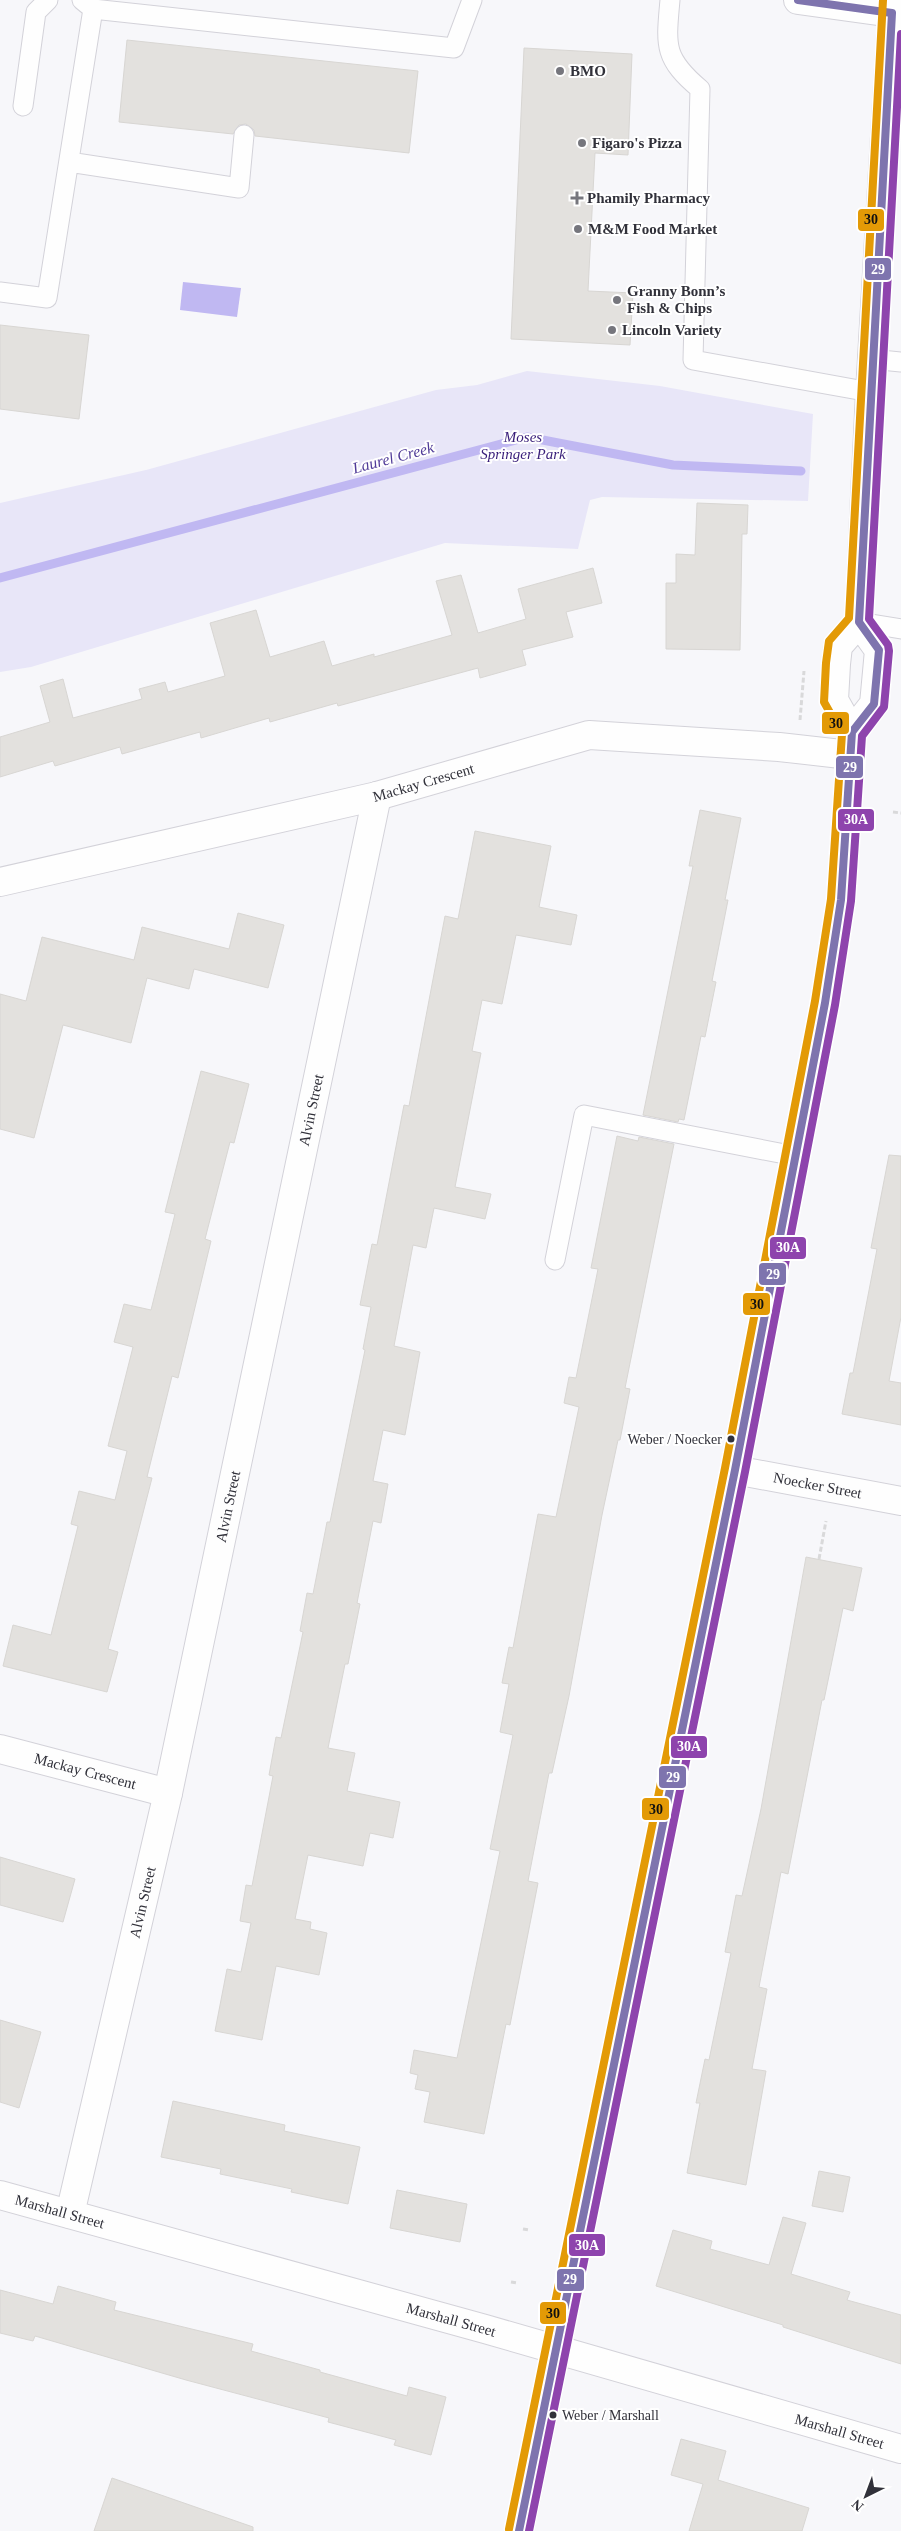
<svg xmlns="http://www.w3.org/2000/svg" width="901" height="2531" font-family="Georgia,serif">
  <rect width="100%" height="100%" fill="#f7f7fa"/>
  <path fill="#e8e6f8" d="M 527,371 L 660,386 L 813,414 L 808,501 L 602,497 L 590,500 L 578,549 L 445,543 L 31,667 L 0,672 L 0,503 L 146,470 L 436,390 L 477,385 Z"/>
  <path fill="#c0b8f2" d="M 183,282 L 241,288 L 237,317 L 180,310 Z"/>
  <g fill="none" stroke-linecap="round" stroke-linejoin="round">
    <path stroke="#c0b8f2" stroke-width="9" d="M 0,578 L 527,437 L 673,465 L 801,471"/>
  </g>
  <path fill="#e3e1de" stroke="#d8d6d3" d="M 127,40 L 418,71 L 409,153 L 255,136 L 254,130 L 246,124 L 239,125 L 233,134 L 119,122 Z
    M 524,48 L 632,54 L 628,155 L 595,153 L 588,291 L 633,293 L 630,345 L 511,339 Z
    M 0,325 L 89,335 L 79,419 L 0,409 Z
    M 697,503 L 748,505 L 747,534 L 742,534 L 740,650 L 666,649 L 666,583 L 676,583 L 676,554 L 695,555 Z
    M 593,568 L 602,603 L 566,612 L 573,637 L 522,650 L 526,665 L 480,678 L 478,668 L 338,706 L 337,703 L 270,722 L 269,718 L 201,738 L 200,732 L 122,754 L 120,747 L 55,766 L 53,761 L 0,777 L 0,737 L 50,722 L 40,686 L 63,679 L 73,718 L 142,699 L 139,689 L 165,682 L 168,692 L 225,676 L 210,623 L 256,610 L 270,657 L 324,641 L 332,666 L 374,654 L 374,657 L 452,635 L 436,581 L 461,575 L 478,633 L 526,619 L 518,589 Z
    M 700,810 L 741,818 L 725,900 L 728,900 L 712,981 L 716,982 L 705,1037 L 701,1036 L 684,1120 L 679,1119 L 678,1122 L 643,1115 L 693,866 L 689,866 Z
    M 475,831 L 551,846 L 539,907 L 577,915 L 571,945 L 516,935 L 502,1004 L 482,1000 L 472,1051 L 481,1053 L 455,1187 L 491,1194 L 485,1219 L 434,1208 L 426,1248 L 413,1245 L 394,1346 L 420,1352 L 405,1435 L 383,1430 L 373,1481 L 388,1484 L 381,1523 L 373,1521 L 357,1603 L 360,1604 L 348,1664 L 345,1664 L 328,1748 L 355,1753 L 347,1791 L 400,1802 L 393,1838 L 370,1833 L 363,1866 L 308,1855 L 295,1919 L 311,1922 L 310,1929 L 327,1933 L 319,1975 L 276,1966 L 262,2040 L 215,2031 L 227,1969 L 241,1972 L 251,1923 L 240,1921 L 246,1885 L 252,1886 L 273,1776 L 269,1775 L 276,1737 L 281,1738 L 303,1632 L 300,1631 L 307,1593 L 313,1594 L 327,1522 L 330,1522 L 365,1350 L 363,1349 L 371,1307 L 360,1305 L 372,1244 L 377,1245 L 404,1105 L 409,1106 L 445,916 L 458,919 Z
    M 238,913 L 284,925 L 268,988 L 194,969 L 189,989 L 147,978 L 131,1043 L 63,1025 L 34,1138 L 0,1129 L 0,994 L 26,1001 L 42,937 L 134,960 L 142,927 L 229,949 Z
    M 201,1071 L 249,1084 L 234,1143 L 230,1142 L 205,1239 L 211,1241 L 178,1378 L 172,1376 L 147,1477 L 152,1478 L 108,1649 L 118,1652 L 107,1692 L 3,1666 L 13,1625 L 51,1635 L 78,1526 L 71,1524 L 79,1491 L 115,1500 L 127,1451 L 108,1446 L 133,1347 L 114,1342 L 124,1304 L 151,1310 L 175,1214 L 165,1212 Z
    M 617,1136 L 638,1141 L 639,1137 L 674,1144 L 625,1388 L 630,1389 L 620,1440 L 618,1440 L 602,1515 L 569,1696 L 552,1773 L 549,1773 L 528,1881 L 538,1883 L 510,2025 L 506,2024 L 484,2134 L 424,2122 L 430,2092 L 415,2089 L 418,2075 L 410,2073 L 414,2050 L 457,2058 L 500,1851 L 490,1849 L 513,1735 L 500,1732 L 509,1684 L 502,1683 L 509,1647 L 513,1648 L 538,1514 L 556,1517 L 579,1407 L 564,1403 L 569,1377 L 576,1378 L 598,1269 L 591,1268 Z
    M 889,1155 L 901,1156 L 901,1317 L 889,1381 L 901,1383 L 901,1425 L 842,1414 L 850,1373 L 853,1373 L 877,1249 L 871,1248 Z
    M 806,1557 L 862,1568 L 853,1611 L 843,1608 L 824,1700 L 822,1700 L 788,1874 L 781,1872 L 759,1987 L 767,1989 L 752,2069 L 766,2071 L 746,2185 L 687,2173 L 700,2103 L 696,2103 L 705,2059 L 709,2060 L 731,1953 L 725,1952 L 736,1895 L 742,1896 L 761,1809 Z
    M 0,1857 L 75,1879 L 63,1922 L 0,1905 Z
    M 0,2020 L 41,2032 L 19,2108 L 0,2102 Z
    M 173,2101 L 285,2125 L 284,2131 L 360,2147 L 348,2204 L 291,2192 L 292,2189 L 220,2174 L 221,2169 L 161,2157 Z
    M 819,2171 L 850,2177 L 843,2212 L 812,2206 Z
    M 397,2190 L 467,2204 L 460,2242 L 390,2228 Z
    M 783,2217 L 806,2223 L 791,2274 L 850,2292 L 847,2300 L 901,2315 L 901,2364 L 783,2327 L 783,2325 L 656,2286 L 673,2230 L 712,2241 L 710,2249 L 769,2265 Z
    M 58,2286 L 116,2302 L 114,2310 L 253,2344 L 251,2351 L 320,2370 L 320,2372 L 407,2396 L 409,2387 L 446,2397 L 431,2455 L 394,2445 L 396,2440 L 328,2422 L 329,2418 L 186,2380 L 35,2336 L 33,2341 L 0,2333 L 0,2290 L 53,2304 Z
    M 681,2439 L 726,2451 L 718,2480 L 809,2508 L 802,2531 L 689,2531 L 703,2484 L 671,2475 Z
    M 112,2478 L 253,2527 L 253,2531 L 94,2531 Z"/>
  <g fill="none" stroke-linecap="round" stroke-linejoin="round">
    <g stroke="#d3d2d9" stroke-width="21">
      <path id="lane" d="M 82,0 L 93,9 L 454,48 L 472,0
        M 670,0 C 666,45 663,58 700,89 L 693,360 L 870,392
        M 23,106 L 36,12 L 48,0
        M 69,162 L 239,188 L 244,135
        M 0,292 L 47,298 L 93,9
        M 871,359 L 901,362
        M 859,622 L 901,629
        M 555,1260 L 584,1115 L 795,1156"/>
    </g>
    <g stroke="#d3d2d9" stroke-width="30">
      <g id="street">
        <path d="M 798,0 L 892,13"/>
        <path id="s1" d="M 0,882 L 377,796 L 589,735 L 779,747 L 850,755"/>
        <path id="s2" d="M 735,1470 L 901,1501"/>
        <path id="s3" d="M 0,1749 L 168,1793"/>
        <path id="s4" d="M 0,2195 L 485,2329 L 901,2449"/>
        <path id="s5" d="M 70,2214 L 168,1793 L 377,796"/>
      </g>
    </g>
    <g stroke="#d3d2d9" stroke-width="30">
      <path id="secondary" d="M 852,732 L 874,704 L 877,672 L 879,650 L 859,622
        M 519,2531 L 735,1470 L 825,1003 L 841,900 L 852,732 L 834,700 L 836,664 L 838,646 L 859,622 L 870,392 L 893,0"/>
    </g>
    <path stroke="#d9d9da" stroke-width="3" stroke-dasharray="5 2.5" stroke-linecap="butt" d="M 800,720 L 804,671
      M 893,812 L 901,813
      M 819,1559 L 826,1521
      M 523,2229 L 529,2230
      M 511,2282 L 517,2283"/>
    <use href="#lane" stroke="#fefefe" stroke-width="19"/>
    <use href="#street" stroke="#fefefe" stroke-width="28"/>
    <use href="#secondary" stroke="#fefefe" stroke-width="28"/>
    <g stroke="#fff" stroke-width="11">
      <path id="bus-1" d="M 798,0 L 892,13
        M 519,2531 L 735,1470 L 825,1003 L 841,900 L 852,732 L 874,704 L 879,650 L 859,622 L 892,13"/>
    </g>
    <g stroke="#fff" stroke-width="11">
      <path id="bus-2" d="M 529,2531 L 745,1472 L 835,1005 L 851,901 L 862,736 L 884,707 L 889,651 L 888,645 L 869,619 L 901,34"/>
    </g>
    <g stroke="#fff" stroke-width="11">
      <path id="bus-3" d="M 509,2529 L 725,1468 L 815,1001 L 831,899 L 842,734 L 824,702 L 826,663 L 829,641 L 849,618 L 883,0"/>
    </g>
    <use href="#bus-1" stroke="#7e74ae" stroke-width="8"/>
    <use href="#bus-2" stroke="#8e44ad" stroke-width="8"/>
    <use href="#bus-3" stroke="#e39a06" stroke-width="8"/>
  </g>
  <g fill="#76767d" stroke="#fff" stroke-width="2">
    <circle cx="560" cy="71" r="5"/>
    <circle cx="582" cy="143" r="5"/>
    <path d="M574.5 190.5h5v5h5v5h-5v5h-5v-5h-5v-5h5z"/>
    <circle cx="578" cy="229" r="5"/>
    <circle cx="617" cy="300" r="5"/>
    <circle cx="612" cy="330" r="5"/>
  </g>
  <g fill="#31313a" stroke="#fff" stroke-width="2">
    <circle cx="731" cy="1439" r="4.5"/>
    <circle cx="553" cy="2415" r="4.5"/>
  </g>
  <g text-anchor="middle" stroke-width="4" stroke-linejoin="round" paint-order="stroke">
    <g font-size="14" fill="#31313a" stroke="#fff" text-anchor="end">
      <text x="722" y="1444">Weber / Noecker</text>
      <text x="562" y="2420" text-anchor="start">Weber / Marshall</text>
    </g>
    <g font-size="15" font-weight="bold" fill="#31313a" stroke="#fff" text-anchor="start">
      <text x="570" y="76">BMO</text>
      <text x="592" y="148">Figaro's Pizza</text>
      <text x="587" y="203">Phamily Pharmacy</text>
      <text x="588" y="234">M&amp;M Food Market</text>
      <text x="627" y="296">Granny Bonn’s<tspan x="627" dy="17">Fish &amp; Chips</tspan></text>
      <text x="622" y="335">Lincoln Variety</text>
    </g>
    <g font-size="15" font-style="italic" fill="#381d79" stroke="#fff">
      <text x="523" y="442">Moses<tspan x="523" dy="17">Springer Park</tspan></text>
    </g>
    <g font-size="15" fill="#31313a" stroke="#fff">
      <text dy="5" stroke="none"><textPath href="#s1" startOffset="435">Mackay Crescent</textPath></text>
      <text dy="5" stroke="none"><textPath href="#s5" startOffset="1130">Alvin Street</textPath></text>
      <text dy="5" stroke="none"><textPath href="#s2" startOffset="84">Noecker Street</textPath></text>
      <text dy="5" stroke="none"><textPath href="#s5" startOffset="725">Alvin Street</textPath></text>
      <text dy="5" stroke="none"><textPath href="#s3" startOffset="88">Mackay Crescent</textPath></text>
      <text dy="5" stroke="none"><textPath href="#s5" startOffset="320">Alvin Street</textPath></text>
      <text dy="5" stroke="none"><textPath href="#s4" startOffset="62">Marshall Street</textPath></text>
      <text dy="5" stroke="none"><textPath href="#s4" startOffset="468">Marshall Street</textPath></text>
      <text dy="5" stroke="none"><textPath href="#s4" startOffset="872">Marshall Street</textPath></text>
    </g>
    <g font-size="16" font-style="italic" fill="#503b98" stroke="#fff">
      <text transform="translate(393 457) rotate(-15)" y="6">Laurel Creek</text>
    </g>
  </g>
  <g stroke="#fff" stroke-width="2">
    <rect x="857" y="208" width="28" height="24" rx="5" fill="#e39a06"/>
    <rect x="864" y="257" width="28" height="24" rx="5" fill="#7e74ae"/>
    <rect x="821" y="711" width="29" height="24" rx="5" fill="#e39a06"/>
    <rect x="835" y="755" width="29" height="24" rx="5" fill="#7e74ae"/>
    <rect x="837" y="808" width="38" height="24" rx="5" fill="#8e44ad"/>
    <rect x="769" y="1236" width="38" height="24" rx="5" fill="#8e44ad"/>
    <rect x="758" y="1262" width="29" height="24" rx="5" fill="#7e74ae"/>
    <rect x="742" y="1292" width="29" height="24" rx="5" fill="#e39a06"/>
    <rect x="670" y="1735" width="38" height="24" rx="5" fill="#8e44ad"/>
    <rect x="658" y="1765" width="29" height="24" rx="5" fill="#7e74ae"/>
    <rect x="641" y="1797" width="29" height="24" rx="5" fill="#e39a06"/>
    <rect x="568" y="2233" width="38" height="24" rx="5" fill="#8e44ad"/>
    <rect x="556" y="2268" width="29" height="24" rx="5" fill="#7e74ae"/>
    <rect x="539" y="2301" width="28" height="24" rx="5" fill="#e39a06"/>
  </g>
  <g font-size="14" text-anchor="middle" font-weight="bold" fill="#fff">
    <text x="878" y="274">29</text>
    <text x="850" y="772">29</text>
    <text x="856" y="824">30A</text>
    <text x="788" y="1252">30A</text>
    <text x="773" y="1279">29</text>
    <text x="689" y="1751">30A</text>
    <text x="673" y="1782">29</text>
    <text x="587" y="2250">30A</text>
    <text x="570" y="2284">29</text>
  </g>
  <g font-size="14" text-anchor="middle" font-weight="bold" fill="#111">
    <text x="871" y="224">30</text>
    <text x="836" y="728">30</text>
    <text x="757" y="1309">30</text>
    <text x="656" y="1814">30</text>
    <text x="553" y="2318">30</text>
  </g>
  <g transform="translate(866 2496) rotate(222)" stroke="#ffffff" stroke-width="4" paint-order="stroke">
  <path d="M0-4L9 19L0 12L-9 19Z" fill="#31313a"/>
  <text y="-8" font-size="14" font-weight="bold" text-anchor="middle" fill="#31313a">N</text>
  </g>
</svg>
